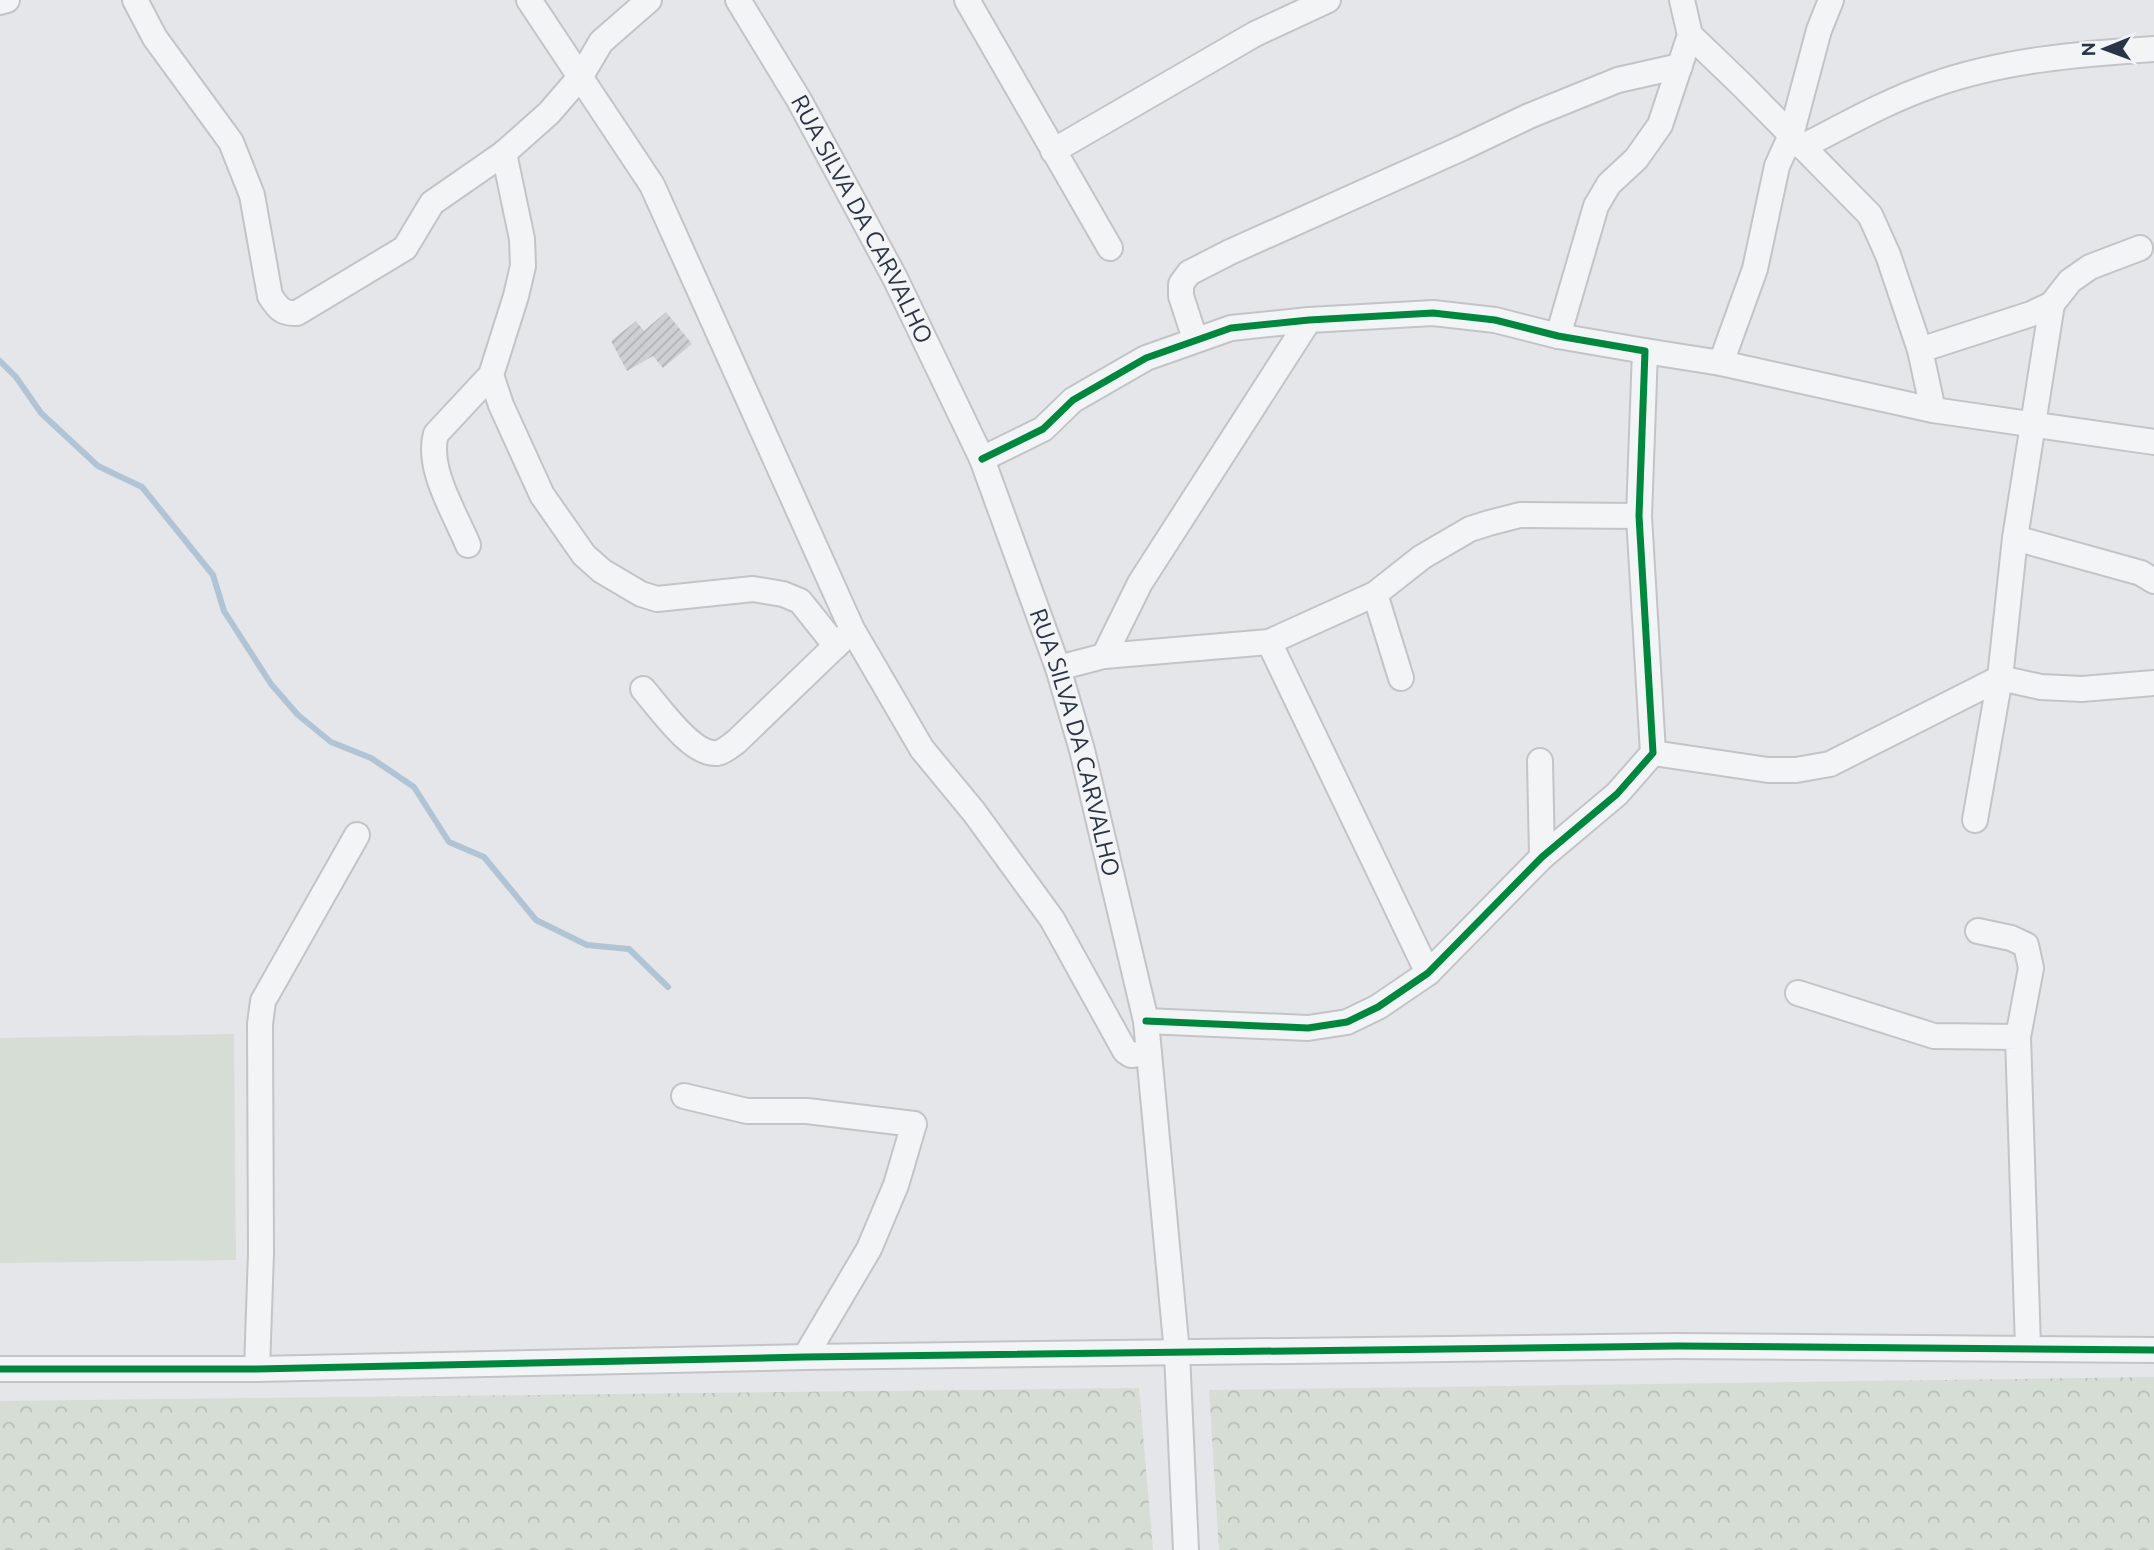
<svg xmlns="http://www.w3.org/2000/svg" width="2154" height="1550" font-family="Ubuntu,sans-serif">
  <defs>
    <pattern id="park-crowns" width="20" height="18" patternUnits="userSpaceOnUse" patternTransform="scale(1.75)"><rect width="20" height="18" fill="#d5ddd4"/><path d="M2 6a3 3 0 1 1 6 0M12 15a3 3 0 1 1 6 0" fill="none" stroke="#b7beb7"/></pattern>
    <pattern id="building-hatch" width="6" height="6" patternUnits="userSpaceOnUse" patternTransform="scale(1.75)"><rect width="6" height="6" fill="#cdcfd2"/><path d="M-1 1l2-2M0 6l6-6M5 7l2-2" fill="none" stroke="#b0b2b6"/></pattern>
  </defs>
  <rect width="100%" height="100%" fill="#e4e6e9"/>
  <path fill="url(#park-crowns)" d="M 2154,1377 L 2154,1550 L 1219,1550 L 1209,1390 Z
    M 1139,1388 L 1153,1550 L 0,1550 L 0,1401 Z"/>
  <path fill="#d5ddd4" d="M 234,1034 L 236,1260 L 0,1263 L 0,1038 Z"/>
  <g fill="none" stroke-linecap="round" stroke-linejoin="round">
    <path stroke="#b1c4d5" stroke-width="6" d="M 0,361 L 16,377 L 41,413 L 98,466 L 142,487 L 213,575 L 224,611 L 271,684 L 298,715 L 331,742 L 371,758 L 414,787 L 449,842 L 484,857 L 536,920 L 587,945 L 629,949 L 668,987"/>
  </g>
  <path fill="url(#building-hatch)" d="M 666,312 L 692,344 L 663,368 L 653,356 L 627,371 L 611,341 L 636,321 L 644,331 Z"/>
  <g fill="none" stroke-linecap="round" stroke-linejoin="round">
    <g stroke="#c2c4c7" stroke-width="28">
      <g id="minor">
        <path d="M 135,0 L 155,38 L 231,142 L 252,195 L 270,296 C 278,308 282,314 297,313 L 405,248 L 432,203 L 504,153 L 549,113 L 581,76 L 601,42 L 649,0"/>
        <path d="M 529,0 L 652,185 L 852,629 L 922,749 L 974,812 L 1052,919 L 1125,1051 L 1131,1055 L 1149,1053"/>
        <path id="s1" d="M 738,0 L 799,100 L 895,278 L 982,459 L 1058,668 L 1082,750 L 1146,1021 L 1177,1353 L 1186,1550"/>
        <path d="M 967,0 L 1110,248"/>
        <path d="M 0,2 L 7,0"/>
        <path d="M 1690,35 L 1742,85 L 1870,215 L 1888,255 L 1920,350 L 1933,410"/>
        <path d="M 1802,147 C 1845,125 1887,101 1933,85 C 2003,60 2080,54 2154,49"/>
        <path d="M 1053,151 L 1255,34 L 1328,0"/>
        <path d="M 1558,336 L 1596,206 L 1609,184 L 1636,159 L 1660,125 L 1690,35 L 1682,0"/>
        <path d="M 1195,339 L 1181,296 L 1181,284 L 1189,273 L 1230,252 L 1462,148 L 1529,116 L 1618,80 L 1680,66"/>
        <path d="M 1920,350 L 2031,314 L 2052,304 L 2070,281 L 2090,267 L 2140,248"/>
        <path d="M 1645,351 L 1721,363 L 1933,410 L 2154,442"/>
        <path d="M 1721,363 L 1755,269 L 1777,166 L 1791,135 L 1819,30 L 1831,0"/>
        <path d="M 491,375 L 501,405 L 542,495 L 584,555 L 602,571 L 641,594 L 657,599 L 753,589 L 783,594 L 800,601 L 836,646"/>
        <path d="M 982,459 L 1043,429 L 1073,400 L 1146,358 L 1231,328 L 1309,320 L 1433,313 L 1495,320 L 1558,336 L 1645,351 L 1639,516 L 1653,753 L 1617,794 L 1542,857 L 1428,973 L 1378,1007 L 1347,1022 L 1308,1028 L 1146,1021"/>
        <path d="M 2015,538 L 2141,573 L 2154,581"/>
        <path d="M 468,545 C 455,513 426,468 436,434 L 491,375 L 516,296 L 523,266 L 522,239 L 504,153"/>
        <path d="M 1375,594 L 1401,678"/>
        <path d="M 1269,642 L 1428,973"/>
        <path d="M 1104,656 L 1140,583 L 1309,320"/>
        <path d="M 1058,668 L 1104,656 L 1269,642 L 1375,594 L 1422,557 L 1470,529 L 1489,523 L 1520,515 L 1639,516"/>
        <path d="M 643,689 C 658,706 692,756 717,753 C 724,752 730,746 736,742 L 847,635"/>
        <path d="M 1653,753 L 1768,770 L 1796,770 L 1830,764 L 2000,678 L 2041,687 L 2082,689 L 2154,683"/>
        <path d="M 1540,761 L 1542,857"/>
        <path d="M 1975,820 L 2000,678 L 2015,538 L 2052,304"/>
        <path d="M 1978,931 L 2011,938 L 2026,945 L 2031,968 L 2018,1037"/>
        <path d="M 1798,993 L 1934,1036 L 2018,1037 L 2028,1347"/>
        <path d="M 684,1096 L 747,1111 L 807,1111 L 914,1124 L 896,1185 L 869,1249 L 805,1357"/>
        <path d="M 0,1369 L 257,1369 L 805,1357 L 1677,1346 L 2154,1350"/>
        <path d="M 257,1369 L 261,1253 L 260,1024 L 263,1001 L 357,835"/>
      </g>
    </g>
    <use href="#minor" stroke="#f3f4f6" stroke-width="24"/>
    <g stroke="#f2f5f8" stroke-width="11">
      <path id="cycleway" d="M 982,459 L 1043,429 L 1073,400 L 1146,358 L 1231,328 L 1309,320 L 1433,313 L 1495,320 L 1558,336 L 1645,351 L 1639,516 L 1653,753 L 1617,794 L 1542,857 L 1428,973 L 1378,1007 L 1347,1022 L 1308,1028 L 1146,1021
        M 0,1369 L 257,1369 L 805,1357 L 1677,1346 L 2154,1350"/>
    </g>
    <use href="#cycleway" stroke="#00873e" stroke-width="7"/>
  </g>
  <g text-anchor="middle" stroke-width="5" stroke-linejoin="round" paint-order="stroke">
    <g font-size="24" fill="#293445" stroke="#f2f5f8">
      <text dy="8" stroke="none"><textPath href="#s1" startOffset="252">RUA SILVA DA CARVALHO</textPath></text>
      <text dy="8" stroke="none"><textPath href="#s1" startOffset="819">RUA SILVA DA CARVALHO</textPath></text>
    </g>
  </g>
  <g transform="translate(2105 49) rotate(269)" stroke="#f2f5f8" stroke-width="5" paint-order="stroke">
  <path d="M0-5L12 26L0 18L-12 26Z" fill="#293445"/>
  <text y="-10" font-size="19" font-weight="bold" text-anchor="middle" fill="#293445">N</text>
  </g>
</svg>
